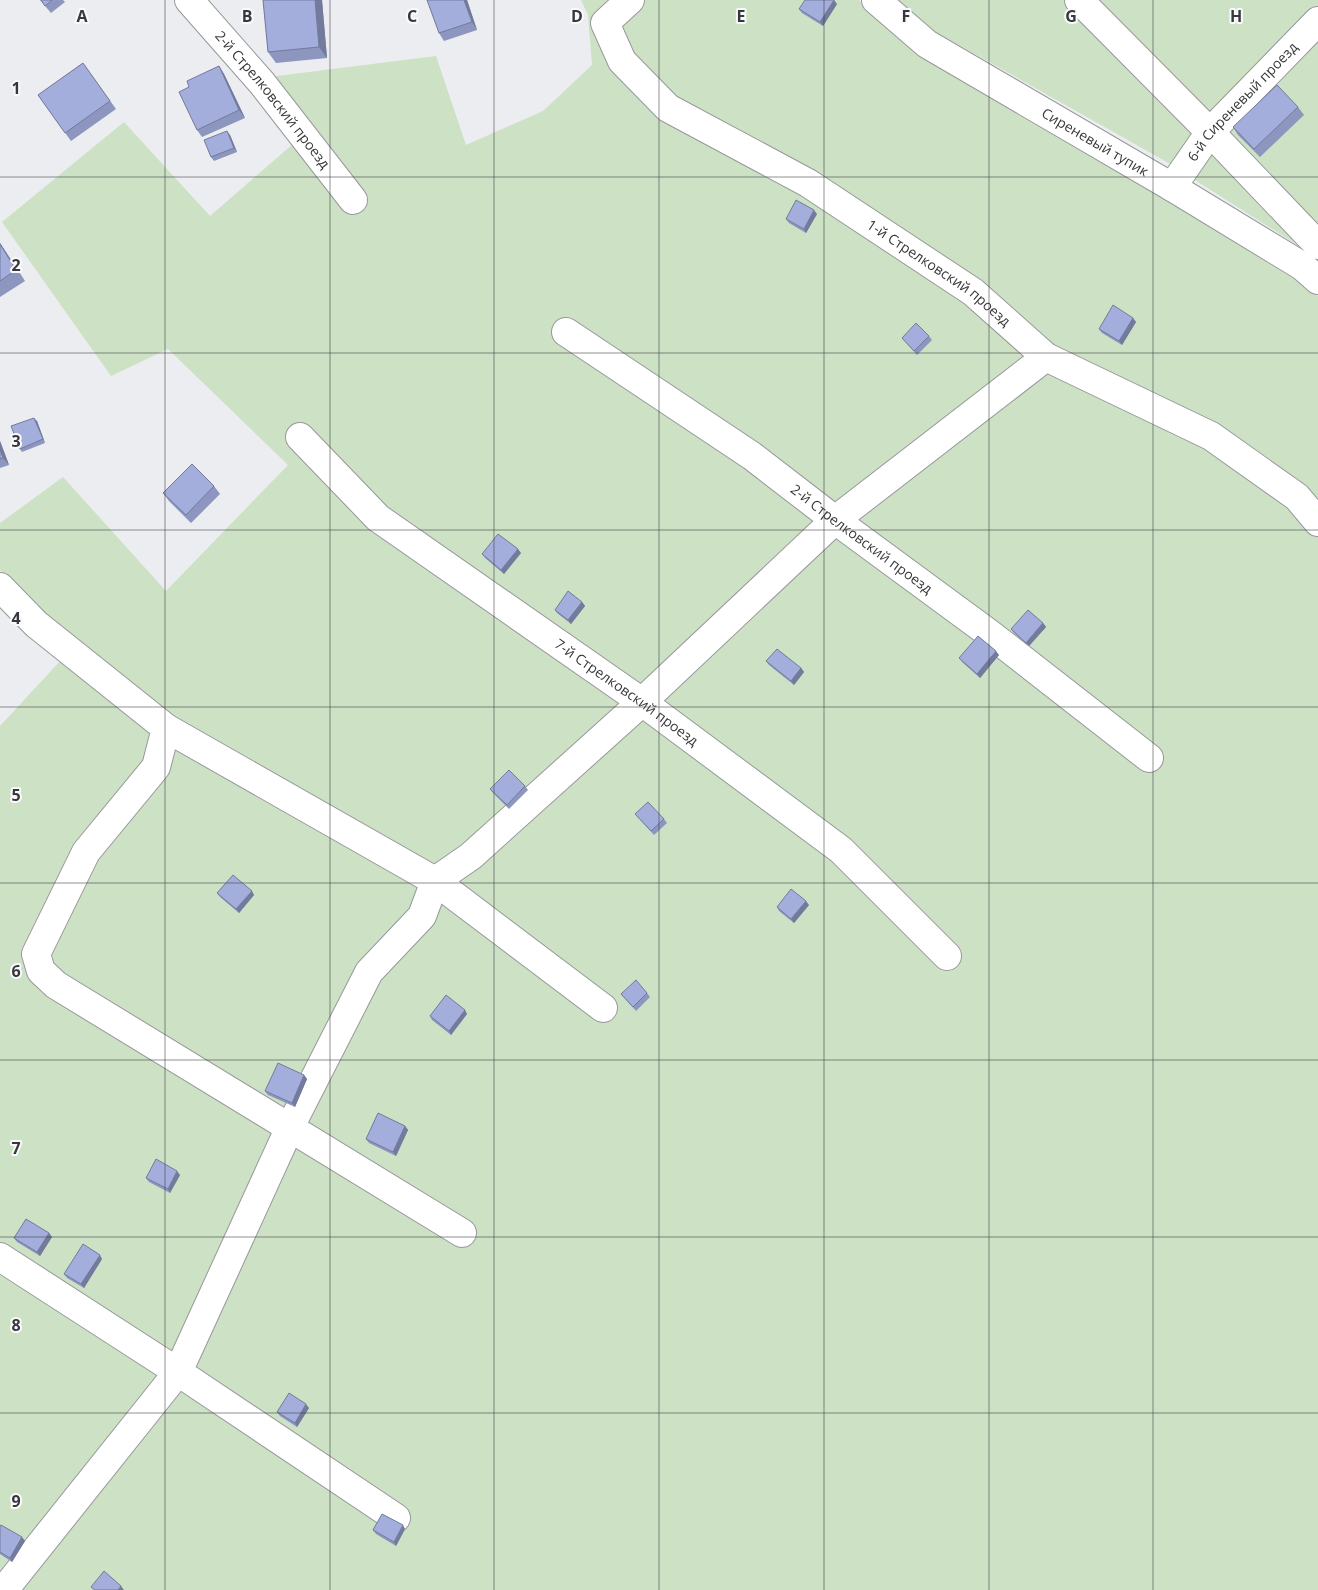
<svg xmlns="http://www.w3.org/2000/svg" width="1318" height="1590" font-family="'Open Sans',sans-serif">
  <rect width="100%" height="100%" fill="#ecedf1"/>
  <path fill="#cde1c4" d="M 581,0 L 859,0 L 913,48 L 1298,275 L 1318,296 L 1318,1590 L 0,1590 L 0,726 L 62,659 L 42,615 L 0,570 L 0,523 L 63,477 L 166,591 L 288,465 L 168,349 L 111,376 L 2,222 L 124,122 L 210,216 L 293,144 L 269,77 L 436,56 L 466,145 L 543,111 L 592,65 L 588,15 Z
    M 896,0 L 1318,0 L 1318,261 L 1310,253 L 1165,161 L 934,31 Z"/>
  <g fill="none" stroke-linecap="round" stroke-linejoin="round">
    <g stroke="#97989b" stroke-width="30">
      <g id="minor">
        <path id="s1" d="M 189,0 L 262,83 L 353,200"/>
        <path id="s2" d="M 630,0 L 605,23 L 622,61 L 668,108 L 808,183 L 973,292 L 1046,357 L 1211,436 L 1297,497 L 1318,522"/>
        <path id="s3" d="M 876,0 L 927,44 L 1172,187 L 1302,266 L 1318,280"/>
        <path d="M 1079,0 L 1210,132 L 1318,245"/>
        <path id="s4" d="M 1172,187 L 1210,132 L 1318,21"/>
        <path id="s5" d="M 566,332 L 752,456 L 835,520 L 990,634 L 1149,758"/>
        <path id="s6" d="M 300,437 L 378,518 L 642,702 L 841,850 L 947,956"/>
        <path d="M 0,587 L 36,624 L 166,728 L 435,881 L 603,1008"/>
        <path d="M 166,728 L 156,767 L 86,852 L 36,954 L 41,971 L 56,985 L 462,1233"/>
        <path d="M 0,1257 L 178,1372 L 396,1518"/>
        <path d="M 4,1590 L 178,1372 L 290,1127 L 369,972 L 422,916 L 435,881 L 471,856 L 642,702 L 835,520 L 1046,357"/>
      </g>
    </g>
    <use href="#minor" stroke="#fff" stroke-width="28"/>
  </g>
  <path fill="#8d96be" d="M 40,0 L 63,0 L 65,2 L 51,13 Z
    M 263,0 L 322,0 L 327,58 L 276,63 L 268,52 Z
    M 427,0 L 467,0 L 477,30 L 444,41 L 439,33 Z
    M 837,4 L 823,26 L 802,13 L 799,9 Z
    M 83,63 L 116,109 L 71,141 L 38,95 Z
    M 219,66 L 224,74 L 245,118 L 202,137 L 197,130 L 189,87 Z
    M 1298,107 L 1304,115 L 1260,157 L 1238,135 L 1233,127 Z
    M 230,135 L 237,152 L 214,161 L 211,157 Z
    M 817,214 L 806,233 L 789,223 L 786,219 Z
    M 0,243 L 25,281 L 0,297 Z
    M 1133,318 L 1136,322 L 1122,345 L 1102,333 L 1099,329 Z
    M 929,336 L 932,340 L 917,355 L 902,338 Z
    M 37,421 L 45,443 L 22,452 L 20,449 Z
    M 0,441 L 9,465 L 0,468 Z
    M 214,486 L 220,494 L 191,523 L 169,501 L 163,493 Z
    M 521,553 L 504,574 L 485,558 L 482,554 Z
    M 582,602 L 585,606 L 571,624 L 557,613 L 555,610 Z
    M 1043,623 L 1046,627 L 1029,646 L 1014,633 L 1011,629 Z
    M 999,655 L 980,678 L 962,662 L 959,658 Z
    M 766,661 L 801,668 L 804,672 L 794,685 L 769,665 Z
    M 525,786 L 528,790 L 509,809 L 493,793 L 490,789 Z
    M 635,814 L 664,819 L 667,823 L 654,835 Z
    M 217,893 L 254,895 L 239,913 L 220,897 Z
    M 809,905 L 794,923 L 779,911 L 777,907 Z
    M 647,993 L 650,997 L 636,1011 L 621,994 Z
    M 467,1014 L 451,1035 L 432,1020 L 430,1016 Z
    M 304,1075 L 307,1079 L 295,1107 L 268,1095 L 265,1091 Z
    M 405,1126 L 408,1130 L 396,1156 L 369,1143 L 366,1139 Z
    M 180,1175 L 170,1193 L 149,1182 L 146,1178 Z
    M 49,1233 L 52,1237 L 40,1256 L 17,1242 L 14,1238 Z
    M 102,1259 L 84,1288 L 67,1278 L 64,1274 Z
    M 309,1408 L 297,1427 L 280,1416 L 277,1412 Z
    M 0,1526 L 25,1541 L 12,1562 L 0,1554 Z
    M 405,1529 L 396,1546 L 376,1534 L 373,1530 Z"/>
  <path fill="#737a9b" d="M 315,0 L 322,0 L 327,58 L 319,47 Z
    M 464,0 L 467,0 L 477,30 L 472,22 Z
    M 834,0 L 837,4 L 823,26 L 820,22 Z
    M 219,66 L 224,74 L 245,118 L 239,110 Z
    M 227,131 L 230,135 L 237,152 L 234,148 Z
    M 814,210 L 817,214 L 806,233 L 804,229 Z
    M 0,243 L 25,281 L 0,244 Z
    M 1133,318 L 1136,322 L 1122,345 L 1119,341 Z
    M 34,418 L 37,421 L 45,443 L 43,439 Z
    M 0,441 L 9,465 L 3,458 L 0,449 Z
    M 518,549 L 521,553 L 504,574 L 501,570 Z
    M 582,602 L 585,606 L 571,624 L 568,620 Z
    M 1043,623 L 1046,627 L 1029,646 L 1026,643 Z
    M 996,651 L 999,655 L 980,678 L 977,674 Z
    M 801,668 L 804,672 L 794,685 L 791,681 Z
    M 252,891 L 254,895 L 239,913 L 236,909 Z
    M 806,901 L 809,905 L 794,923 L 791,919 Z
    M 465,1010 L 467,1014 L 451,1035 L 449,1031 Z
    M 304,1075 L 307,1079 L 295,1107 L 292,1103 Z
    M 405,1126 L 408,1130 L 396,1156 L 393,1152 Z
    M 177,1171 L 180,1175 L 170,1193 L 168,1189 Z
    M 49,1233 L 52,1237 L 40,1256 L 37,1252 Z
    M 100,1255 L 102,1259 L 84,1288 L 81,1284 Z
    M 306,1404 L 309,1408 L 297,1427 L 295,1423 Z
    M 403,1525 L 405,1529 L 396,1546 L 394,1542 Z
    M 22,1537 L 25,1541 L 12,1562 L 10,1558 Z
    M 121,1586 L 124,1590 L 118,1590 Z"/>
  <path fill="#a4aedd" stroke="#737a9b" d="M 41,0 L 52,0 L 45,6 Z
    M 263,0 L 315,0 L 319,47 L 268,52 Z
    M 427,0 L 464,0 L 472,22 L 439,33 Z
    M 805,0 L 834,0 L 820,22 L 799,9 Z
    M 83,63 L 110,101 L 65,133 L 38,95 Z
    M 219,66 L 239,110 L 197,130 L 179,92 L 189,87 L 187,81 Z
    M 1277,85 L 1298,107 L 1254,149 L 1233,127 Z
    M 227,131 L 234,148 L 211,157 L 204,140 Z
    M 796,200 L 814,210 L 804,229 L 786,219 Z
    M 0,244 L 16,270 L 0,281 Z
    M 1113,305 L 1133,318 L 1119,341 L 1099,329 Z
    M 916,323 L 929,336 L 914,351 L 902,338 Z
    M 34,418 L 43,439 L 20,449 L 11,426 Z
    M 0,449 L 3,458 L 0,459 Z
    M 192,464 L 214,486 L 186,515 L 163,493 Z
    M 498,534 L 518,549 L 501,570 L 482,554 Z
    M 568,591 L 582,602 L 568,620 L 555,610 Z
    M 1028,610 L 1043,623 L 1026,643 L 1011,629 Z
    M 978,636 L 996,651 L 977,674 L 959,658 Z
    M 777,649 L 801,668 L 791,681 L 766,661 Z
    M 509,770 L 525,786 L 507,805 L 490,789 Z
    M 648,802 L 664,819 L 651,831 L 635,814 Z
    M 233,875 L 252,891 L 236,909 L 217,893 Z
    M 791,889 L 806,901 L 791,919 L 777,907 Z
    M 636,980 L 647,993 L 633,1007 L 621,994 Z
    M 446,995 L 465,1010 L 449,1031 L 430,1016 Z
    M 278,1063 L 304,1075 L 292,1103 L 265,1091 Z
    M 378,1113 L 405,1126 L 393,1152 L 366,1139 Z
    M 156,1159 L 177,1171 L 168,1189 L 146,1178 Z
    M 26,1219 L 49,1233 L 37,1252 L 14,1238 Z
    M 83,1244 L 100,1255 L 81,1284 L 64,1274 Z
    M 289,1393 L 306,1404 L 295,1423 L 277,1412 Z
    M 382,1514 L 403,1525 L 394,1542 L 373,1530 Z
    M 1,1525 L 22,1537 L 10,1558 L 0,1552 L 0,1526 Z
    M 104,1571 L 121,1586 L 118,1590 L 95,1590 L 91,1587 Z"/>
  <path fill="none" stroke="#38383a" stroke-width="1" stroke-opacity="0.55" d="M 165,0 L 165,1590M 330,0 L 330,1590M 494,0 L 494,1590M 659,0 L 659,1590M 824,0 L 824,1590M 989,0 L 989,1590M 1153,0 L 1153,1590M 0,177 L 1318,177M 0,353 L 1318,353M 0,530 L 1318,530M 0,707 L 1318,707M 0,883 L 1318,883M 0,1060 L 1318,1060M 0,1237 L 1318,1237M 0,1413 L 1318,1413"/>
  <g text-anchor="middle" stroke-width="4" stroke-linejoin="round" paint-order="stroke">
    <g font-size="14" fill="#38383a" stroke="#f9fafe">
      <text dy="5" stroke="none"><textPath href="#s1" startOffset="130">2-й Стрелковский проезд</textPath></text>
      <text dy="5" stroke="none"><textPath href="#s4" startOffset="111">6-й Сиреневый проезд</textPath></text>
      <text dy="5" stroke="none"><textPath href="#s3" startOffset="262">Сиреневый тупик</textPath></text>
      <text dy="5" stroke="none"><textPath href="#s2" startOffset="459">1-й Стрелковский проезд</textPath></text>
      <text dy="5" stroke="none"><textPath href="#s5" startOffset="361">2-й Стрелковский проезд</textPath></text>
      <text dy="5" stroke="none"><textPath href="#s6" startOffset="416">7-й Стрелковский проезд</textPath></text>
    </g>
  </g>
  <g font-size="16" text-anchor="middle" font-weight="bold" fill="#38383a" stroke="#f9fafe" stroke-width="4" stroke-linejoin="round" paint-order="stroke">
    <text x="82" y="22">A</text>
    <text x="247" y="22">B</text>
    <text x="412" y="22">C</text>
    <text x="577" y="22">D</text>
    <text x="741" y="22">E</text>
    <text x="906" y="22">F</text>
    <text x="1071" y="22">G</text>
    <text x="1236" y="22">H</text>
    <text x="16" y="94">1</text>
    <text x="16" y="271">2</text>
    <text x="16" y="447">3</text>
    <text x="16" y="624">4</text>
    <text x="16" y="801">5</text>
    <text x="16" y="977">6</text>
    <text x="16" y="1154">7</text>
    <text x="16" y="1331">8</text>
    <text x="16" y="1507">9</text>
  </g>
</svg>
